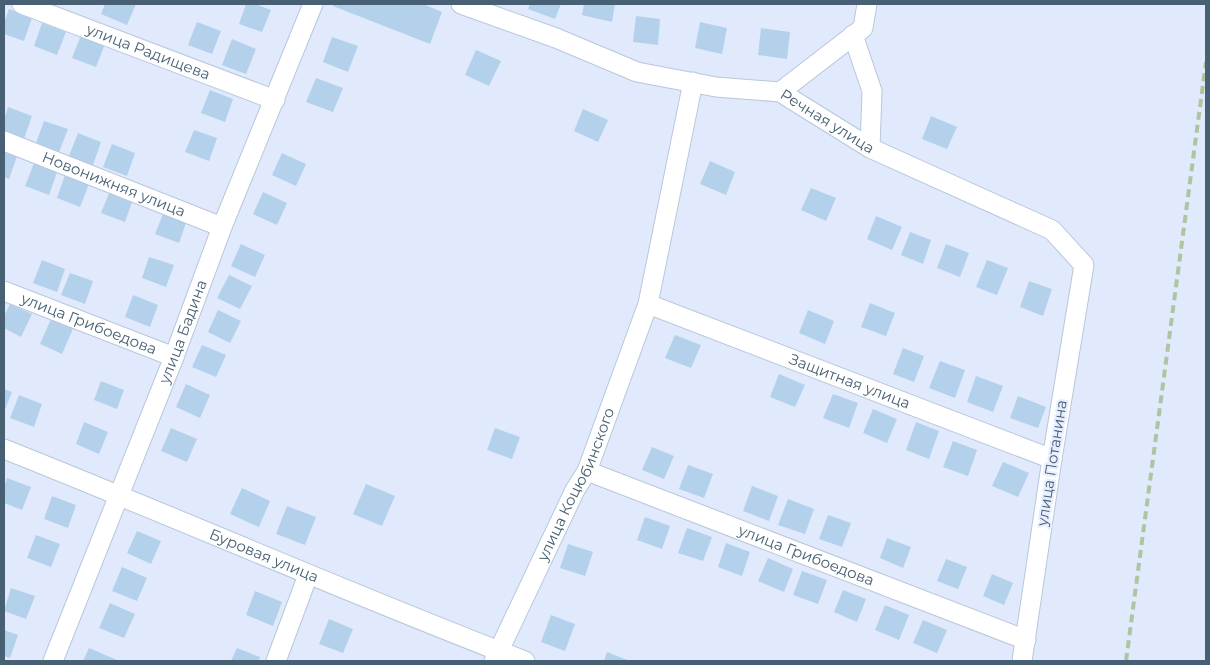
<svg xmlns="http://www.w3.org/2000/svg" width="1210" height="665" font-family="Montserrat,sans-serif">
  <rect width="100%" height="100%" fill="#e1e9fc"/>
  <path fill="#b4d1ec" d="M 105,4 L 136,4 L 127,25 L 101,14 Z
    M 246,4 L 255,4 L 271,10 L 262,32 L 239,24 Z
    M 334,4 L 423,4 L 442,12 L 430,44 L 333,6 Z
    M 530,4 L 561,4 L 555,19 L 528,9 Z
    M 584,4 L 615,4 L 612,22 L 582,15 Z
    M 9,9 L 32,18 L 24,41 L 4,34 L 4,23 Z
    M 636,16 L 660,19 L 658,45 L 633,42 Z
    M 197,22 L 221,31 L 212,54 L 188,45 Z
    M 700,22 L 727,28 L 722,54 L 695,48 Z
    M 42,23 L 66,32 L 57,55 L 34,46 Z
    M 761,28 L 790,32 L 787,59 L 758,55 Z
    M 81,35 L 105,44 L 96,67 L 72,58 Z
    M 332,37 L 358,46 L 348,72 L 323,62 Z
    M 232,39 L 256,49 L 246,74 L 222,65 Z
    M 476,50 L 501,61 L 489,86 L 465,75 Z
    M 316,78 L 343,88 L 333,112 L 306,102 Z
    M 210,90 L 233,99 L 225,122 L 201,113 Z
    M 8,107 L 32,116 L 24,139 L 4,132 L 4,120 Z
    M 583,109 L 608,120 L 598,142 L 574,131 Z
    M 931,116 L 957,127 L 947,149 L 922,139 Z
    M 44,121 L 68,129 L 59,152 L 36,143 Z
    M 194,130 L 217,138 L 209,161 L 185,152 Z
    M 78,133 L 101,142 L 93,165 L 69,156 Z
    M 112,144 L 135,153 L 127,176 L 103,167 Z
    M 4,151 L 17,156 L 9,179 L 4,177 Z
    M 282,153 L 306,164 L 296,186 L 272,175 Z
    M 710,161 L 735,172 L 726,195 L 700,184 Z
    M 34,163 L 57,172 L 49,195 L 25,186 Z
    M 65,175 L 89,184 L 80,207 L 57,198 Z
    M 811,188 L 836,198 L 826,221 L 801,210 Z
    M 110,191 L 133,199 L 125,222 L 101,213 Z
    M 263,192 L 287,203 L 277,225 L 253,214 Z
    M 163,214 L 186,223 L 179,243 L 155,234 Z
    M 876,216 L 902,227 L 892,250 L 867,239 Z
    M 910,232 L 931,240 L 923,264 L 901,255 Z
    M 241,244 L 265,255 L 255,277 L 231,266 Z
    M 946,244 L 969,253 L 960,277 L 937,268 Z
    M 149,257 L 174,265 L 166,287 L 142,278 Z
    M 42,260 L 65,269 L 57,292 L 33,283 Z
    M 987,260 L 1008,268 L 997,295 L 976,287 Z
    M 70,273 L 93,281 L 85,304 L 61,295 Z
    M 229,275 L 252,286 L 240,309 L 217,298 Z
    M 1029,281 L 1052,289 L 1043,316 L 1020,307 Z
    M 133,295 L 158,305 L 150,327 L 125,317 Z
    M 870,303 L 895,313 L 886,336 L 861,327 Z
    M 10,304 L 32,314 L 21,337 L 4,328 L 4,316 Z
    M 218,310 L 241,321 L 230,343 L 208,332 Z
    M 808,310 L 834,321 L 825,344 L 799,333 Z
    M 51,319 L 73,329 L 62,354 L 40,344 Z
    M 675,335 L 701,345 L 691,368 L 665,358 Z
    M 202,345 L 226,355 L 216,377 L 192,367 Z
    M 903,348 L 924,356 L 914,382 L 893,374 Z
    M 940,361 L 965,370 L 955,398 L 929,388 Z
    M 779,374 L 805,385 L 795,407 L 770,397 Z
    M 976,376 L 1003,386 L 993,412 L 967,402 Z
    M 101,381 L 124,390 L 117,409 L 94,400 Z
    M 186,384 L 210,395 L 200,418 L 176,407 Z
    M 4,389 L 12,392 L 4,412 Z
    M 833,394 L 858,403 L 849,428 L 823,418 Z
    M 19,395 L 42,404 L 34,427 L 10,418 Z
    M 1018,396 L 1046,407 L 1038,428 L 1010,418 Z
    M 873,409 L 897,419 L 887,443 L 863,433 Z
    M 84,422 L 108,432 L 99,454 L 76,444 Z
    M 916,422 L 939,431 L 929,459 L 906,450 Z
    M 171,428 L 197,439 L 187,462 L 161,451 Z
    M 495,428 L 520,437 L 512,459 L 487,450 Z
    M 953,441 L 977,450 L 968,476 L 943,467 Z
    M 652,447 L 674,456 L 664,479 L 642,470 Z
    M 1003,462 L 1029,473 L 1018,497 L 992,486 Z
    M 688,465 L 713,474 L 704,498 L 679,489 Z
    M 7,478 L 31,487 L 22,510 L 4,503 L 4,488 Z
    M 366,484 L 395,496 L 382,526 L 353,514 Z
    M 752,486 L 778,496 L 769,521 L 743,511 Z
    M 242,488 L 270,501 L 259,527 L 230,514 Z
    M 52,496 L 76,505 L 68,528 L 44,519 Z
    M 788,499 L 814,509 L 805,534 L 778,525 Z
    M 287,506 L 316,517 L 305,545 L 276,534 Z
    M 828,515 L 851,523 L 842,547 L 819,539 Z
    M 645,517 L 670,526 L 662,549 L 637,540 Z
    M 687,528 L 712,537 L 703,561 L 678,553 Z
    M 137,531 L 161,541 L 151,564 L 127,553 Z
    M 36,535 L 60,544 L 51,567 L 27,558 Z
    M 887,538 L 911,547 L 903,568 L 880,558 Z
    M 726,543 L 750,552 L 742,576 L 718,567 Z
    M 568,544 L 593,552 L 585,576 L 560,568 Z
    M 768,558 L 793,569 L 784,592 L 758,581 Z
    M 946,559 L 967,567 L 958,589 L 937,581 Z
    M 122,567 L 147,578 L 137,601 L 112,591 Z
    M 802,571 L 827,580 L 818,604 L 793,595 Z
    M 992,574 L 1013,583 L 1004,605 L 983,596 Z
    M 11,588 L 35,596 L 26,619 L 4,611 Z
    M 843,590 L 866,599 L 857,622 L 834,612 Z
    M 255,591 L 282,602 L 273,626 L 246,615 Z
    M 110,603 L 135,614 L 124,638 L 99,628 Z
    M 885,605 L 909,615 L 899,640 L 875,630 Z
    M 551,615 L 575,624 L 565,651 L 541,642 Z
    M 329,619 L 353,629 L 343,653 L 319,644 Z
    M 923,620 L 947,630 L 937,653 L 913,643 Z
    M 4,630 L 18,635 L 10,658 L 4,656 Z
    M 89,648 L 117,660 L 116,661 L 83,661 Z
    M 237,648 L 260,657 L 259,661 L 231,661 Z
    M 607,652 L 630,661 L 604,661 Z"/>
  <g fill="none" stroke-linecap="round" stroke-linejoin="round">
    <g stroke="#b8c7db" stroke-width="21">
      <g id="street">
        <path id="s1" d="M 22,4 L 275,100"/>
        <path id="s2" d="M 461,4 L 556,38 L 637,72 L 716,87 L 780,92 L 870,148 L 1052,230 L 1084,265 L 1052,459 L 1022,661"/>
        <path d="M 853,35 L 872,91 L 870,148"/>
        <path d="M 780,92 L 863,28 L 867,4"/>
        <path id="s3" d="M 4,141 L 222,227"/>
        <path id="s4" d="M 4,291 L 174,357"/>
        <path id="s5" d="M 648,304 L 1052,459"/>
        <path id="s6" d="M 4,449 C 178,518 350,594 525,661"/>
        <path id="s7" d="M 587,471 L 1026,640"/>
        <path id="s8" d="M 53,661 L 174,357 L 222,227 L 313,4"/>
        <path d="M 276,661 L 308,575"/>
        <path id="s9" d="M 494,661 L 575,490 L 587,471 L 648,304 L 693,82"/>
      </g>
    </g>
    <use href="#street" stroke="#fff" stroke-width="19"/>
    <path stroke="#aec5a1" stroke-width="4" stroke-dasharray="8 5" stroke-linecap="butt" d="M 1126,661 L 1206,62"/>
  </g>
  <g text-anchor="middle" stroke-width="4.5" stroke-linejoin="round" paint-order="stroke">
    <g font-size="15" fill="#486073" stroke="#e7eeff">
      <text dy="5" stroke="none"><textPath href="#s1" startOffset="135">улица Радищева</textPath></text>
      <text dy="5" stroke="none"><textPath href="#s2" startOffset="389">Речная улица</textPath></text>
      <text dy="5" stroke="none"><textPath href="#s3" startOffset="118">Новонижняя улица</textPath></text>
      <text dy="5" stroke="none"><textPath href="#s4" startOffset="91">улица Грибоедова</textPath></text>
      <text dy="5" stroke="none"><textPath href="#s8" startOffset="354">улица Бадина</textPath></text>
      <text dy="5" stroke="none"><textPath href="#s5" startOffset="216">Защитная улица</textPath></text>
      <text transform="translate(1052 463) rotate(-81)" y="5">улица Потанина</text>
      <text dy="5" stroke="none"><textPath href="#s9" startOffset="195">улица Коцюбинского</textPath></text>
      <text dy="5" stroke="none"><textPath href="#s6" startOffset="281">Буровая улица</textPath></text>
      <text dy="5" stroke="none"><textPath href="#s7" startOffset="235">улица Грибоедова</textPath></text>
    </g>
  </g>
  <rect width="1210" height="665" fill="none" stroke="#486073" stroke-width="10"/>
</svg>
